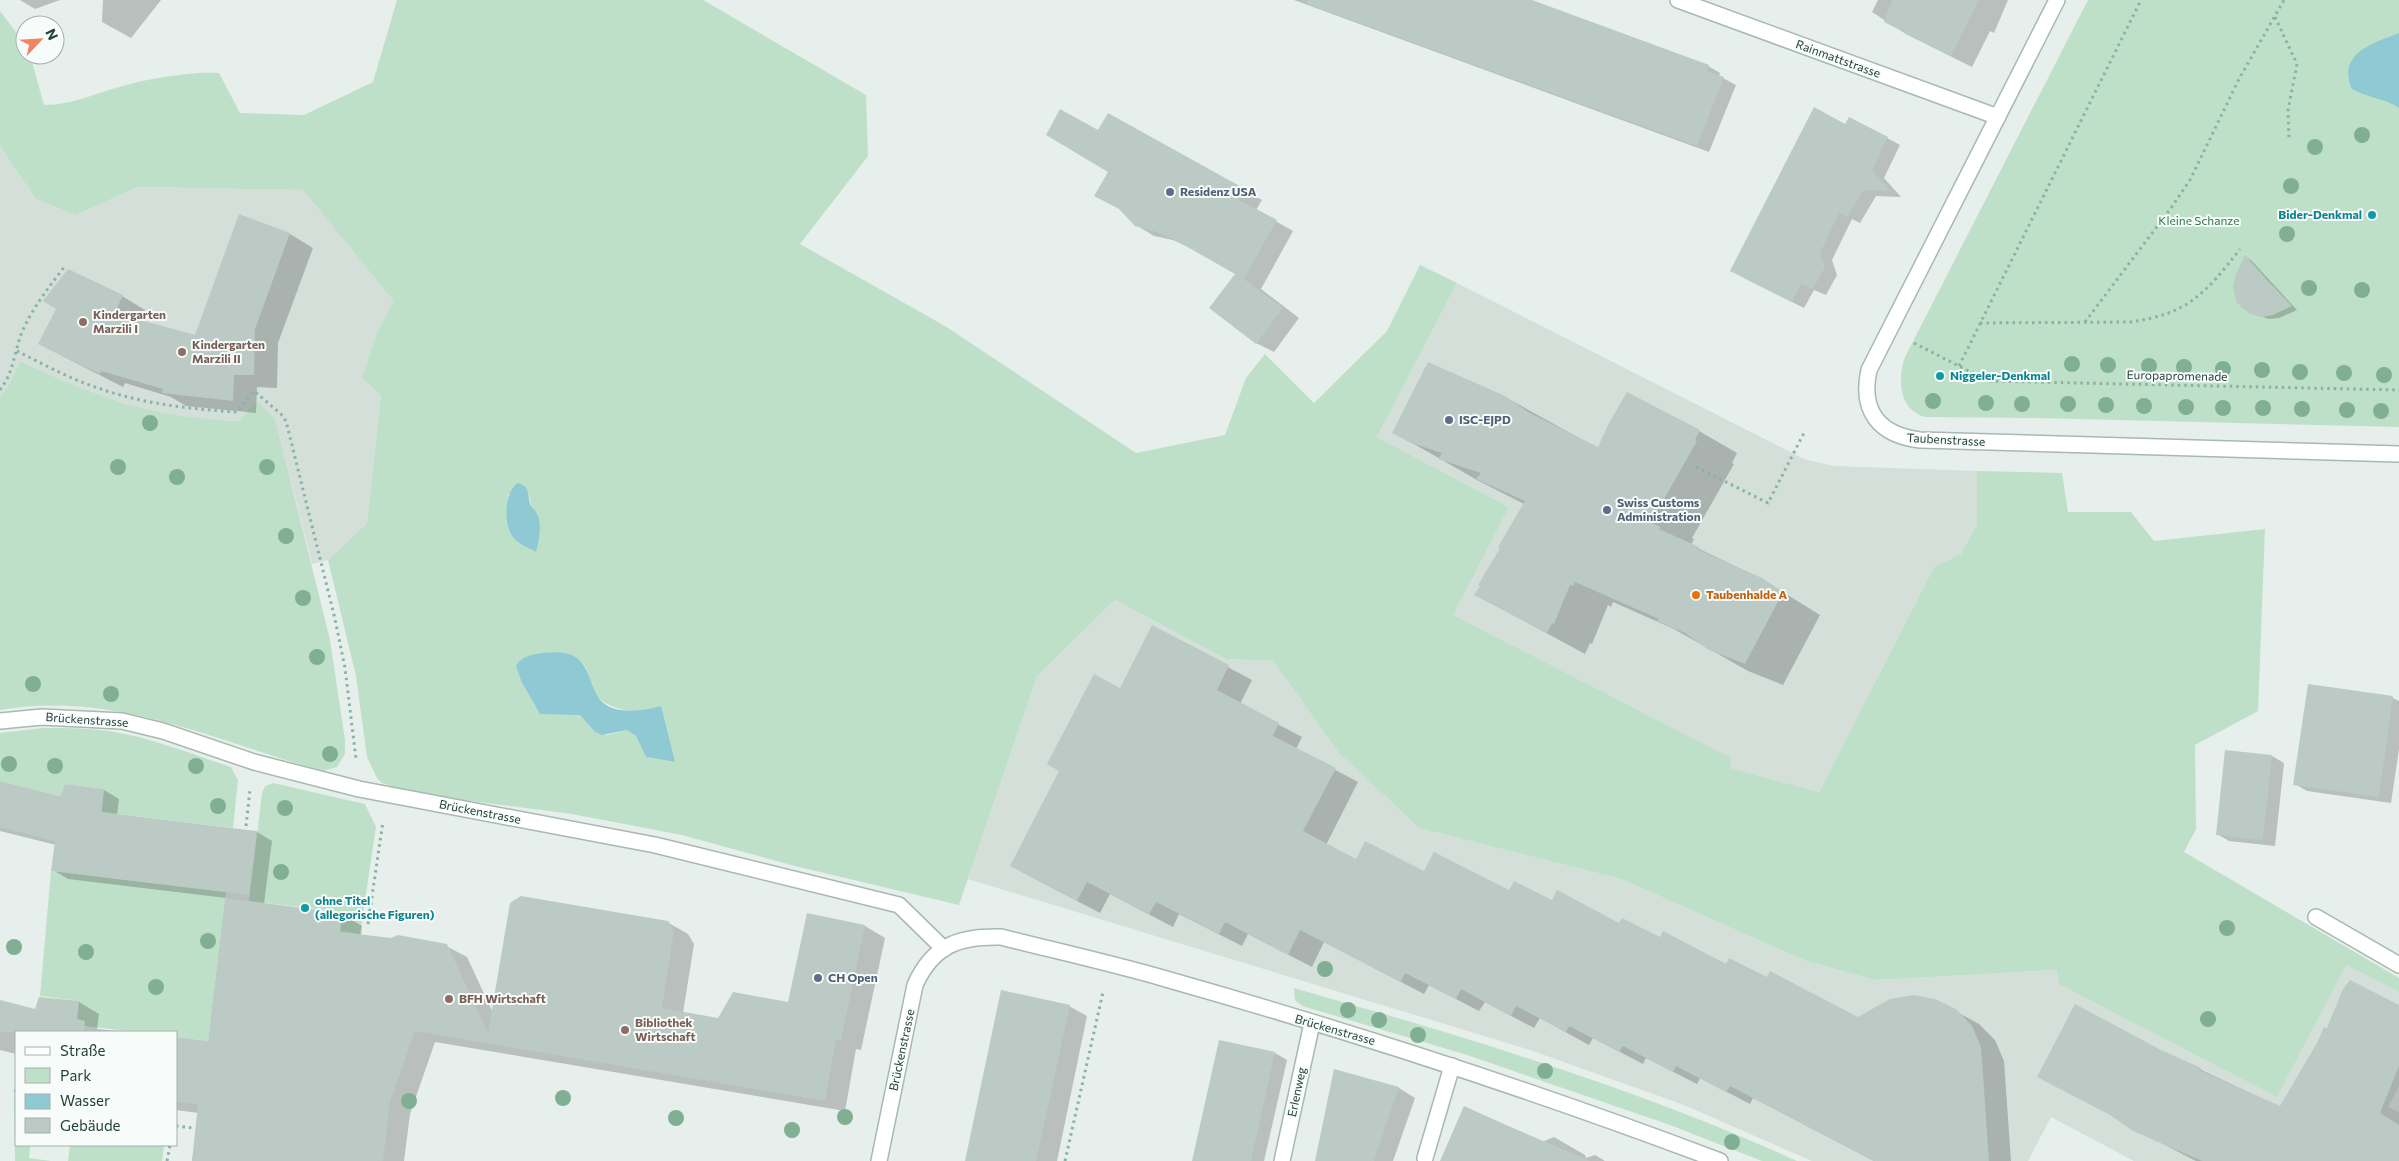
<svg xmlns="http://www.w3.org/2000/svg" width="2399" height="1161" font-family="Commissioner,sans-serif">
  <rect width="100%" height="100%" fill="#e6efeb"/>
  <path fill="#d4dfda" d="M 0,146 L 36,199 L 76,215 L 138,187 L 303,190 L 395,301 L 378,330 L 381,395 L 367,523 L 328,560 L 312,564 L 275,418 L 256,402 L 240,421 L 197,419 L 161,413 L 92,394 L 20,361 L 11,381 L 0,397 Z
    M 1457,283 L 1804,459 L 1834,466 L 1977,471 L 1977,524 L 1961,554 L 1934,567 L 1819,792 L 1729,768 L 1730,758 L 1452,615 L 1509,507 L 1377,437 Z
    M 1115,600 L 1226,659 L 1273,661 L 1339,753 L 1419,828 L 1621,879 L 1806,961 L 1875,980 L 2058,970 L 2346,965 L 2399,992 L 2399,1086 L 2388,1107 L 2399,1112 L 2399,1161 L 2134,1161 L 2051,1117 L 2028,1161 L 1812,1161 L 1684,1105 L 1530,1050 L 968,879 L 1037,676 Z"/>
  <path fill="#bfe0c8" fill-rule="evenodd" d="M 397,0 L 703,0 L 866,95 L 868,156 L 800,244 L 945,326 L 1136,453 L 1225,435 L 1246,378 L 1265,354 L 1314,403 L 1387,331 L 1420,265 L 1457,283 L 1377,437 L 1509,507 L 1453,615 L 1731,758 L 1730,768 L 1819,792 L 1934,567 L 1961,554 L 1977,524 L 1977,471 L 2062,473 L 2068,512 L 2131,512 L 2154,541 L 2265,529 L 2258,711 L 2195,745 L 2196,829 L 2184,852 L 2399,978 L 2399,992 L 2346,965 L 2277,1097 L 2059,984 L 2057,970 L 1875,980 L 1806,961 L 1621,879 L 1419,828 L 1339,753 L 1273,661 L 1226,659 L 1115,600 L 1037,676 L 959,905 L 795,866 L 682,835 L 572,814 L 454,799 L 394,787 L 382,783 L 377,778 L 367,757 L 356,676 L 328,560 L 367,523 L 381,395 L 362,378 L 378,330 L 394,301 L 303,190 L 138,187 L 76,215 L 36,199 L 0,146 L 0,11 L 25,44 L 25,55 L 30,55 L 44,105 C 71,105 94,94 119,87 C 145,79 192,71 219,73 L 240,113 L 304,115 L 373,82 ZM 524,485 L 530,498 L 536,552 C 508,537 507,525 508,495 ZM 558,652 C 569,655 578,656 585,666 C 591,675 591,690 599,698 C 608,708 641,717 653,708 L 674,762 L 646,757 L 636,736 L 627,730 L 607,735 L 595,732 L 580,715 L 535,706 L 522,683 L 534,654 Z
    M 2088,0 L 2399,0 L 2399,427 L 2037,418 L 1926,417 C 1899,411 1897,379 1905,357 Z
    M 20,361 C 98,398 153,418 240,421 L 256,401 L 275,418 L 330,640 L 345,740 L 345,754 L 337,767 L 323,771 C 214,741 116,690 0,710 L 0,397 L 11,381 Z
    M 43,728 C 68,728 94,728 120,733 C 158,740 194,755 231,767 L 238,780 L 233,828 L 102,812 L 104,789 L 65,784 L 60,796 L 0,781 L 0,733 Z
    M 273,783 L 365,804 L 376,827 L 360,934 L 340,931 L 342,912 L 249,901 L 262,793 L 265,786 Z
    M 51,871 L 226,892 L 208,1041 L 176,1037 L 176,1032 L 136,1032 L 76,1025 L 79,1001 L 40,996 Z
    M 1294,988 C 1465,1037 1635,1087 1797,1161 L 1762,1161 L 1670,1125 L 1467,1055 L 1302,1006 L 1295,1000 Z
    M 14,1095 L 16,1095 L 16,1145 L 30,1145 L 29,1158 L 51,1161 L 15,1161 Z
    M 70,1145 L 164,1145 L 162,1161 L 68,1161 Z"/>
  <path fill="#8ec9d4" d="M 2399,33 L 2399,108 C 2385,98 2367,98 2352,89 C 2336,53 2374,43 2399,33 Z
    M 518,483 C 531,486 527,497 531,506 C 532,508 535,510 536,512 C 543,523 539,540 536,552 C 529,548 518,544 513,537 C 503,524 504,492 518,483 Z
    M 558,652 C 564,653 572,654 577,658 C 589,667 590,683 597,695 C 608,717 643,711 661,706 L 675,762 L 646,757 L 636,736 L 627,730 L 602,735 L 595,732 L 580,715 L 540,714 L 522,683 L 516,666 C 524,652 544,653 558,652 Z"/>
  <path fill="#0003" d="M 20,0 L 60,0 L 35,9 Z
    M 103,0 L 161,0 L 131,38 L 102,22 Z
    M 1294,0 L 1529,0 L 1708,66 L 1720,73 L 1719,76 L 1736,85 L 1709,152 Z
    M 1878,0 L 2008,0 L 1994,33 L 1990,31 L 1972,67 L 1906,34 L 1872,12 Z
    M 1108,115 L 1262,200 L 1256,210 L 1293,231 L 1261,289 L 1299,318 L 1274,352 L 1256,343 L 1237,274 L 1195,250 L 1173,240 L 1154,236 L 1136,225 L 1109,171 L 1098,132 Z
    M 1846,126 L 1887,138 L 1900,145 L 1884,178 L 1901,197 L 1876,196 L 1860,223 L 1852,219 L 1832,260 L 1837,275 L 1826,295 L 1814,290 L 1804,308 L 1744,278 Z
    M 240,216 L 290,234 L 313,248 L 278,343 L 277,388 L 257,387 L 256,413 L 186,406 L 171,397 L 125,383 L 123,387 L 39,344 L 122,296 L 145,310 L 140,321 L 196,336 Z
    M 2245,257 L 2251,260 L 2297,310 L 2279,318 L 2269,319 L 2254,314 Z
    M 1505,397 L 1599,449 L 1699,431 L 1737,453 L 1732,463 L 1734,464 L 1692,538 L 1694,539 L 1691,545 L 1762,579 L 1820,615 L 1783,685 L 1748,671 L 1674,629 L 1613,602 L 1611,607 L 1608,605 L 1592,644 L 1590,643 L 1585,654 L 1476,595 L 1524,504 L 1477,480 L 1393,432 Z
    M 1153,627 L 1252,680 L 1240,704 L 1302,737 L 1296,749 L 1358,782 L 1326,845 L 1356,861 L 1424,873 L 1553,902 L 1768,979 L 1858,1019 L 1955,1011 L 1979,1024 L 1995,1040 L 2004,1061 L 2011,1161 L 1874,1161 L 1753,1098 L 1750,1104 L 1700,1078 L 1697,1084 L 1646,1058 L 1643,1064 L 1593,1038 L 1589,1045 L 1540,1018 L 1534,1028 L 1485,1002 L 1479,1011 L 1429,985 L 1424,994 L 1324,942 L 1312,967 L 1248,934 L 1242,946 L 1179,914 L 1173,927 L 1110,894 L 1100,913 L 1035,879 L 1120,690 Z
    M 2309,686 L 2393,698 L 2399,701 L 2399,749 L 2391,803 L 2307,791 L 2295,784 Z
    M 2272,756 L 2284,763 L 2275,846 L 2229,841 L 2217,834 Z
    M 0,782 L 61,798 L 104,790 L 119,799 L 117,815 L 257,832 L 272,841 L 264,904 L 342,914 L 362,926 L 361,936 L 446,946 L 467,957 L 493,1013 L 667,922 L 688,934 L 694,944 L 683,1013 L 719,1019 L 789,1003 L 808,914 L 865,926 L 885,938 L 861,1050 L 856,1049 L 845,1111 L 435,1042 L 410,1114 L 404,1161 L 192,1161 L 199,1113 L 176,1110 L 176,1038 L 209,1042 L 226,898 L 68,879 L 53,870 L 56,845 L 0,831 Z
    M 0,1001 L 36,1010 L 79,1002 L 99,1014 L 97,1029 L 126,1032 L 16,1032 L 16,1054 L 0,1050 Z
    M 1069,1006 L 1087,1016 L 1057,1161 L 966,1161 Z
    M 2399,1007 L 2399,1161 L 2196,1161 L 2134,1129 L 2161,1051 L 2280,1107 L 2328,1030 Z
    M 1275,1053 L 1287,1060 L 1264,1161 L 1193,1161 Z
    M 1335,1071 L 1399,1088 L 1415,1098 L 1393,1161 L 1316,1161 Z
    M 1554,1137 L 1585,1155 L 1586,1158 L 1595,1155 L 1605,1161 L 1442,1161 L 1542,1142 Z"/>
  <path fill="#bbcac4" d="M 1307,0 L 1532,0 L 1709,65 L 1707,71 L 1724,77 L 1697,146 L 1307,4 Z
    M 1892,0 L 1979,0 L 1951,56 L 1884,22 Z
    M 1814,107 L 1845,124 L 1849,117 L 1888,137 L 1872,170 L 1891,191 L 1864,190 L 1847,217 L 1839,213 L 1820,253 L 1825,267 L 1813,289 L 1801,284 L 1792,302 L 1730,271 Z
    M 1060,109 L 1098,130 L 1108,113 L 1245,189 L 1239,200 L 1277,220 L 1244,279 L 1283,308 L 1256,344 L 1209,308 L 1235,274 L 1177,241 L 1154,231 L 1135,226 L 1119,209 L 1094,196 L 1108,172 L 1046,135 Z
    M 239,214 L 290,233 L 255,329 L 254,375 L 234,375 L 233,401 L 162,393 L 163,389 L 101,371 L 100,374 L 38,344 L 56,309 L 43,301 L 68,269 L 123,295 L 115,313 L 195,335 Z
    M 2245,255 L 2268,281 L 2292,306 L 2273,315 L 2262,317 L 2251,314 L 2242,308 L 2236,301 L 2233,286 L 2235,276 Z
    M 1428,362 L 1505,396 L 1528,412 L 1598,447 L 1608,425 L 1627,392 L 1700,430 L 1695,440 L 1697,441 L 1655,515 L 1658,516 L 1653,524 L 1661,527 L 1659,529 L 1699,547 L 1697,549 L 1762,578 L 1783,592 L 1745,664 L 1709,650 L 1685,633 L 1657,621 L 1659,619 L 1575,582 L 1573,586 L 1570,585 L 1554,624 L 1552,623 L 1547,633 L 1474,595 L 1480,586 L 1478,585 L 1500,548 L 1498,547 L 1525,501 L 1476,479 L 1481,473 L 1438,459 L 1442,453 L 1409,442 L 1392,433 Z
    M 1152,625 L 1229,665 L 1217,690 L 1279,723 L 1273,736 L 1336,768 L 1303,831 L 1356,859 L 1365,841 L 1424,871 L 1434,852 L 1509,890 L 1514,881 L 1552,900 L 1557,890 L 1619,923 L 1622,918 L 1660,937 L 1663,931 L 1726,964 L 1729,958 L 1767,977 L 1770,971 L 1858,1017 L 1890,999 L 1913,995 L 1935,999 L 1956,1009 L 1972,1026 L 1981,1047 L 1989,1161 L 1874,1161 L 1730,1086 L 1726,1092 L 1676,1066 L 1673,1072 L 1623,1046 L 1619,1052 L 1569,1026 L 1566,1032 L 1516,1006 L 1511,1016 L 1461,989 L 1456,999 L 1405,973 L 1401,982 L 1300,930 L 1288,955 L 1225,922 L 1219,934 L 1156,902 L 1149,914 L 1087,882 L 1077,901 L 1010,866 L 1059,771 L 1047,764 L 1094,674 L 1120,688 Z
    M 2308,684 L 2393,696 L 2379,797 L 2293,785 Z
    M 2225,750 L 2272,755 L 2263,840 L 2216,835 Z
    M 0,781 L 60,796 L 65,784 L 104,789 L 101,812 L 257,831 L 249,895 L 51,871 L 55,841 L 0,827 Z
    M 521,896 L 668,921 L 674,931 L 662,1008 L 718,1018 L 733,992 L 788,1002 L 807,913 L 865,925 L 841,1040 L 836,1039 L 825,1101 L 415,1031 L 390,1102 L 383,1161 L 192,1161 L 198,1104 L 176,1102 L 176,1037 L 208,1041 L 225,898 L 342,913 L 340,932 L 391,938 L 398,935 L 447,944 L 488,1033 L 510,903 Z
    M 2350,980 L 2399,1005 L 2399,1066 L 2380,1113 L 2399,1125 L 2399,1161 L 2202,1161 L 2133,1131 L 2110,1115 L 2037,1077 L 2075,1004 L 2161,1050 L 2201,1068 L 2199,1070 L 2280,1106 L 2317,1043 L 2324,1027 L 2327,1028 L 2343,989 Z
    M 1001,990 L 1070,1005 L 1059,1056 L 1036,1161 L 965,1161 Z
    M 39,997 L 79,1001 L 77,1019 L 85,1021 L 84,1032 L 0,1032 L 0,1000 L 35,1009 Z
    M 1219,1040 L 1275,1052 L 1251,1161 L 1192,1161 Z
    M 1334,1069 L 1399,1087 L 1374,1161 L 1315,1161 Z
    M 1464,1106 L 1506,1125 L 1590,1161 L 1440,1161 Z"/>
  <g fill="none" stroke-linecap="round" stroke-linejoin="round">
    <g stroke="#a8b8b2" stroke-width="18">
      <path id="service" d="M 2316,917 L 2399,965
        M 1425,1158 L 1452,1066"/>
    </g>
    <g stroke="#a8b8b2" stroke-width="18">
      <path id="pedestrian" d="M 0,721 L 42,717 L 122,721 L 163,731 L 254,762 L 359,789 L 655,845 L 899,905 L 944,949"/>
    </g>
    <g stroke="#a8b8b2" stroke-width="18">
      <path id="minor" d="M 1678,0 L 1998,117
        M 2057,0 L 1869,370 C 1860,411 1879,435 1920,440 L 2399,454
        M 879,1161 L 915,985 C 933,945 959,936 1001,937 C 1056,951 1111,963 1166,979 C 1353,1032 1538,1092 1720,1161
        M 1282,1161 L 1312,1023"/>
    </g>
    <path stroke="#86b3a5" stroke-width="3" stroke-dasharray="2.5 4" stroke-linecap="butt" d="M 2275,17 L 2297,64 L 2288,110 L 2289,139
      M 2085,322 L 2171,208 L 2190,180 L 2239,79 L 2284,0
      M 1980,323 L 2130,322 C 2188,314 2205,294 2240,249
      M 1914,343 L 1988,381 L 2399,390
      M 17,351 C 43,364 70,379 98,388 C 143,404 190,409 237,412 L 254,391 L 281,414 L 286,421 L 335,619 L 345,668 L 356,759
      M 1959,366 L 2141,0
      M 0,390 C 14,372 14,352 22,332 C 33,307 49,287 65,266
      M 1696,467 L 1768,503 L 1805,431
      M 246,826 L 250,790
      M 368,924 L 383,821
      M 14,1091 L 16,1091
      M 176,1126 L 193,1128
      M 167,1161 L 170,1145
      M 1065,1161 L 1103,992"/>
    <use href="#service" stroke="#fff" stroke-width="15"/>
    <use href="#pedestrian" stroke="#fff" stroke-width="15"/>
    <use href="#minor" stroke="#fff" stroke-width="15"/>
  </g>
  <g fill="#80af93">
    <circle cx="2362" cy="135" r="8"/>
    <circle cx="2315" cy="147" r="8"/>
    <circle cx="2291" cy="186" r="8"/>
    <circle cx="2287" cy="234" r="8"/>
    <circle cx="2309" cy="288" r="8"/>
    <circle cx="2362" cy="290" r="8"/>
    <circle cx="2072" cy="364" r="8"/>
    <circle cx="2108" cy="365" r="8"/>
    <circle cx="2149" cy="366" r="8"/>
    <circle cx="2184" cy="367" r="8"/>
    <circle cx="2223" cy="369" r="8"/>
    <circle cx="2262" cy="370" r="8"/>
    <circle cx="2300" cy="372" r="8"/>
    <circle cx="2344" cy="373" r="8"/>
    <circle cx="2384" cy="375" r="8"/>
    <circle cx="1933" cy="401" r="8"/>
    <circle cx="1986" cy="403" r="8"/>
    <circle cx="2022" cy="404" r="8"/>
    <circle cx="2068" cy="404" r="8"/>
    <circle cx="2106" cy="405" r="8"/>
    <circle cx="2144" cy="406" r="8"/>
    <circle cx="2186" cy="407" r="8"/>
    <circle cx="2223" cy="408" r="8"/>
    <circle cx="2263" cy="408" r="8"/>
    <circle cx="2302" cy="409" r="8"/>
    <circle cx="2347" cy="410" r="8"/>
    <circle cx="2381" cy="411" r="8"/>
    <circle cx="150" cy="423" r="8"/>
    <circle cx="118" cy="467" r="8"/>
    <circle cx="267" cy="467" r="8"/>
    <circle cx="177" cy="477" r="8"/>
    <circle cx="286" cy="536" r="8"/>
    <circle cx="303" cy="598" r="8"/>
    <circle cx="317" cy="657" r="8"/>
    <circle cx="33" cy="684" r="8"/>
    <circle cx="111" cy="694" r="8"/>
    <circle cx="330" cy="754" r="8"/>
    <circle cx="9" cy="764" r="8"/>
    <circle cx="55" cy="766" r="8"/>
    <circle cx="196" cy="766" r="8"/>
    <circle cx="218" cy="806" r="8"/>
    <circle cx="285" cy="808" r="8"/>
    <circle cx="281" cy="872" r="8"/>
    <circle cx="2227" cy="928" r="8"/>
    <circle cx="208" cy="941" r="8"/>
    <circle cx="14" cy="947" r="8"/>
    <circle cx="86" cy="952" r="8"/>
    <circle cx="1325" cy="969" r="8"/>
    <circle cx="156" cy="987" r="8"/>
    <circle cx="1348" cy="1010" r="8"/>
    <circle cx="2208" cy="1019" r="8"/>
    <circle cx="1379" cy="1020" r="8"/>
    <circle cx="1418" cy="1035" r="8"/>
    <circle cx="1545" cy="1071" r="8"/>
    <circle cx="563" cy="1098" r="8"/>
    <circle cx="409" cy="1101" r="8"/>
    <circle cx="845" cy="1117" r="8"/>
    <circle cx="676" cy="1118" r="8"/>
    <circle cx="792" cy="1130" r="8"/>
    <circle cx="1732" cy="1142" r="8"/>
  </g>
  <g fill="#5c6f8a" stroke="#f7fbf9" stroke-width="2">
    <circle cx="1170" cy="192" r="5"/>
    <circle cx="1449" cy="420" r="5"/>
    <circle cx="1607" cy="510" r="5"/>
    <circle cx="818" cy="978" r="5"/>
  </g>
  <g fill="#0f9aa8" stroke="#f7fbf9" stroke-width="2">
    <circle cx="2372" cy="215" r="5"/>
    <circle cx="1940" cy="376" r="5"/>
    <circle cx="305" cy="908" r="5"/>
  </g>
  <g fill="#8d6e63" stroke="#f7fbf9" stroke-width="2">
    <circle cx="83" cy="322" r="5"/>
    <circle cx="182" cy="352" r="5"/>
    <circle cx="449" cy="999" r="5"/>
    <circle cx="625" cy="1030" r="5"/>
  </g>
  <circle fill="#e8710a" stroke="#f7fbf9" stroke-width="2" cx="1696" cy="595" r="5"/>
  <g text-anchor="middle" stroke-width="4" stroke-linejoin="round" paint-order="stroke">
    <g font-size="12" fill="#24423a" stroke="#f7fbf9">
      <text transform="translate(1838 59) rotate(20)" y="4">Rainmattstrasse</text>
      <text transform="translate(2177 376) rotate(1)" y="4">Europapromenade</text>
      <text transform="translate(1946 440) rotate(3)" y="4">Taubenstrasse</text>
      <text transform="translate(87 720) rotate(4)" y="4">Brückenstrasse</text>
      <text transform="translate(480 812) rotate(11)" y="4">Brückenstrasse</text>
      <text transform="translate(1335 1030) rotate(16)" y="4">Brückenstrasse</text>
      <text transform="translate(902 1050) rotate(-78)" y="4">Brückenstrasse</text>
      <text transform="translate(1297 1092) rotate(-78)" y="4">Erlenweg</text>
    </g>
    <g font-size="12" font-weight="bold" fill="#4e5e75" stroke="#f7fbf9" text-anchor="start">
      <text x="1180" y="196">Residenz USA</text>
      <text x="1459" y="424">ISC-EJPD</text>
      <text x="1617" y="507">Swiss Customs<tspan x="1617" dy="14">Administration</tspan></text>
      <text x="828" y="982">CH Open</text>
    </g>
    <g font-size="12" font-weight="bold" fill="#0d838f" stroke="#f7fbf9" text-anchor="start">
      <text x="2362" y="219" text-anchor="end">Bider-Denkmal</text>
      <text x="1950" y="380">Niggeler-Denkmal</text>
      <text x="315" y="905">ohne Titel<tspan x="315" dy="14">(allegorische Figuren)</tspan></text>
    </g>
    <g font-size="12" fill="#2d7a4b" stroke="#f7fbf9">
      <text x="2199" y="225">Kleine Schanze</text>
    </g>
    <g font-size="12" font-weight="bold" fill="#785e54" stroke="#f7fbf9" text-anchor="start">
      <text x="93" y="319">Kindergarten<tspan x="93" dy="14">Marzili I</tspan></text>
      <text x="192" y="349">Kindergarten<tspan x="192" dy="14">Marzili II</tspan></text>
      <text x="459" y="1003">BFH Wirtschaft</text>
      <text x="635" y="1027">Bibliothek<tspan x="635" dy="14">Wirtschaft</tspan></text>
    </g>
    <g font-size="12" font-weight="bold" fill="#c56008" stroke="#f7fbf9" text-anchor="start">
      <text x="1706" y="599">Taubenhalde A</text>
    </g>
  </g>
  <rect x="15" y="1031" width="162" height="115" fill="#f7fbf9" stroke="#a3b1ad"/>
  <rect x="25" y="1047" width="25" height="8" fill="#ffffff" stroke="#a3b1ad"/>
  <text x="60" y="1056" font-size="15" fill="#24423a">Straße</text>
  <rect x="25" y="1068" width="25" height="15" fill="#bfe0c8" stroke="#a3b1ad"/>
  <text x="60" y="1081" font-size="15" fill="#24423a">Park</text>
  <rect x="25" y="1094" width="25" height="15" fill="#8ec9d4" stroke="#a3b1ad"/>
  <text x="60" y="1106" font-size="15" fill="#24423a">Wasser</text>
  <rect x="25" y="1118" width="25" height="15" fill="#bbcac4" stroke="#a3b1ad"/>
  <text x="60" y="1131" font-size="15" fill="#24423a">Gebäude</text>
  <g transform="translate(40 40) rotate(65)"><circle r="24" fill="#f7fbf9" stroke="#a3b1ad"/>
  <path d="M0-4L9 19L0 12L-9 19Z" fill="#f4845f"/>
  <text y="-8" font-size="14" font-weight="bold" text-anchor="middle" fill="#24423a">N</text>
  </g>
</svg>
